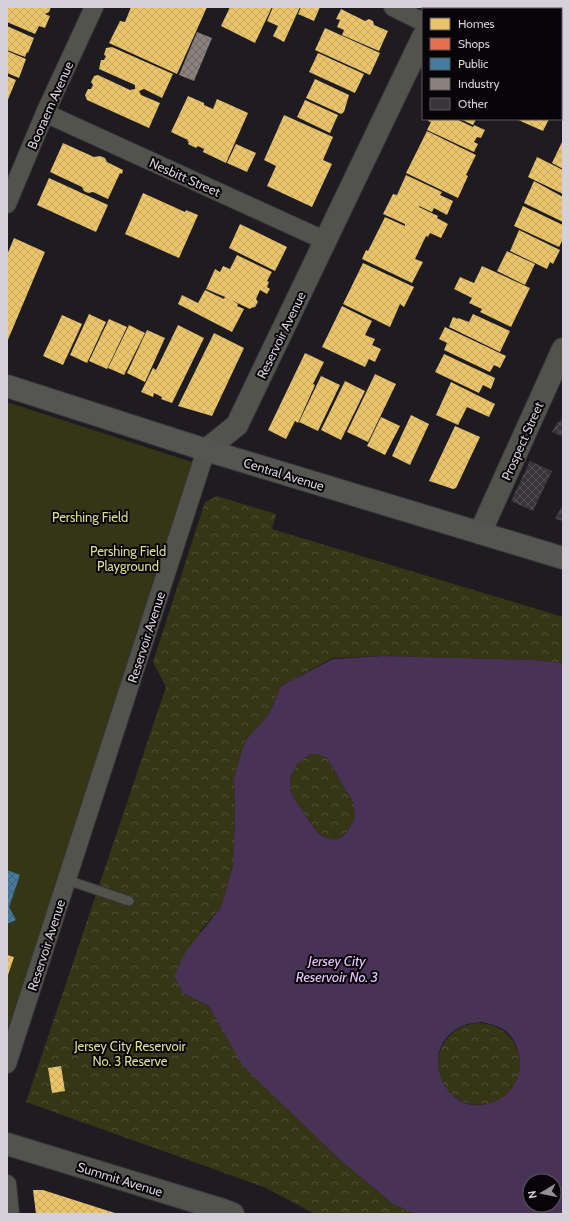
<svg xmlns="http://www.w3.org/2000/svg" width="570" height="1221" font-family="Cabin,sans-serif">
  <defs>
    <pattern id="forest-crowns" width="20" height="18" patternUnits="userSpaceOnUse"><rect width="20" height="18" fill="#343615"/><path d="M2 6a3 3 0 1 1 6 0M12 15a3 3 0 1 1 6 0" fill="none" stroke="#505236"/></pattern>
    <pattern id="homes-cross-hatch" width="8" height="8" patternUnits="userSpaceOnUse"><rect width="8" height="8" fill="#e9c46a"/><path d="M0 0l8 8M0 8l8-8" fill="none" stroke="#c7a962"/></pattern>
    <pattern id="shops-cross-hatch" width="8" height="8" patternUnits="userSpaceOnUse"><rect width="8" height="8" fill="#e76f51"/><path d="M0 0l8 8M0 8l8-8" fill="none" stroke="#b5604c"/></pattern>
    <pattern id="public-cross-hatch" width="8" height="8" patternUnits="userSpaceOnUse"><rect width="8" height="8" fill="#457b9d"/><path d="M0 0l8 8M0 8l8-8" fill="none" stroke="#436378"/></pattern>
    <pattern id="industry-cross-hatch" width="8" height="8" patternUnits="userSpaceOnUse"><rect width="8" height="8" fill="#8a817c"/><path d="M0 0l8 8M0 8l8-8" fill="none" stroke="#706a67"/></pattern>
    <pattern id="building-cross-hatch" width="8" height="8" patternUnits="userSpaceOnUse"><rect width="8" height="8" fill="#37343a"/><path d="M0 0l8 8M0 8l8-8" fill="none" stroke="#535056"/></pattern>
  </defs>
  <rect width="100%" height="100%" fill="#1e1b21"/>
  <path fill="url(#forest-crowns)" d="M 217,496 L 276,514 L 272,529 L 563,617 L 563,663 L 534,660 L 383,656 L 333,658 L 281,686 L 269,714 L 245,741 L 234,777 L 235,814 L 233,865 L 221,907 L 201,930 L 183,993 L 209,1006 L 243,1065 L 339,1159 L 393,1204 L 416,1214 L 315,1214 L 264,1187 L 26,1102 L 166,687 L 153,662 L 205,502 Z
    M 319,753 L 327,758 L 353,802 L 355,817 L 348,831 L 342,837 L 335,840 L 326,838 L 318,833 L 305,815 L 291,793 L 290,778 L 297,764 L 310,754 Z
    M438 1064a41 41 0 1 1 82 0a41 41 0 1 1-82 0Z"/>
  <path fill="#343615" d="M 7,402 L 195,463 L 7,1043 Z"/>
  <path fill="#483256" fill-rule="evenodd" d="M 383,656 L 534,660 L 563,663 L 563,1214 L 416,1214 L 393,1204 L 339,1159 L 242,1065 L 209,1006 L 183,993 L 174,976 L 186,951 L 221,907 L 233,865 L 235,814 L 234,777 L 245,741 L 269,714 L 281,686 L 333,659 ZM 319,754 L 327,758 L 353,802 L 355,817 L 348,831 L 342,837 L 335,840 L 326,838 L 318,833 L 305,815 L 291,793 L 290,778 L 297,764 L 310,754 ZM 482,1022 C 490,1024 500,1026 507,1032 C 520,1044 524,1068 515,1083 C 509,1094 501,1100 490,1103 C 443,1119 413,1043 467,1024 C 471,1023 477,1023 482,1022 ZM 530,1181 L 554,1181 L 554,1205 L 530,1205 Z"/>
  <path fill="url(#homes-cross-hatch)" d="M 7,7 L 51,7 L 49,12 L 45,14 L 50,16 L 45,28 L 39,26 L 35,34 L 7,22 Z
    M 131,7 L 207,7 L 177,74 L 109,43 L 120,21 L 125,22 Z
    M 230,7 L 272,7 L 255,43 L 221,26 Z
    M 273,7 L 300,7 L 284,42 L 273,36 L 278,26 L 267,21 Z
    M 301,7 L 320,7 L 314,21 L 298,14 Z
    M 509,7 L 547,7 L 546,9 L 513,9 Z
    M 341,9 L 365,21 L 369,19 L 373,21 L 374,25 L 388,31 L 379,51 L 342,35 L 344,30 L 337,27 L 340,20 L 336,19 Z
    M 7,26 L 34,38 L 28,53 L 27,52 L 25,57 L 7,50 Z
    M 325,28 L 380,53 L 370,75 L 315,50 Z
    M 112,47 L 173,74 L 162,98 L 144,89 L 139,91 L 141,95 L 160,103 L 149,128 L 87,100 L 85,95 L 88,89 L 91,89 L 93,85 L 91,82 L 94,76 L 98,75 L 130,90 L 135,89 L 135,85 L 99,69 L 101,60 L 104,60 L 106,56 L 104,55 L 106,48 Z
    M 7,51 L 26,59 L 19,78 L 7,73 Z
    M 318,53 L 364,74 L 355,93 L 309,72 Z
    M 7,76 L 16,80 L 7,102 Z
    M 315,79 L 349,95 L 344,112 L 341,114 L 306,98 Z
    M 188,96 L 204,103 L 204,105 L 213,109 L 217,99 L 248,113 L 226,163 L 203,152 L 204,149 L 198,146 L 196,148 L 188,144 L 189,142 L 187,141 L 188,140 L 171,132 Z
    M 305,100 L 338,115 L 330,133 L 297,117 Z
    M 284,115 L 333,137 L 323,160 L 332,164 L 312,207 L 267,186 L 276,166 L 264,160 Z
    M 429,119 L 456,119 L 473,127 L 474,125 L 485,130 L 481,138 L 477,137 L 474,142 L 478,144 L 474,152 L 427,130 L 431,122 L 428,121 Z
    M 460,119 L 476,119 L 473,125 Z
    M 516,119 L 549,119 L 543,131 Z
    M 427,131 L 476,155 L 466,175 L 468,176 L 458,198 L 406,173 Z
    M 563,140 L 563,169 L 552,163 Z
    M 63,143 L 94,157 L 100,156 L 105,158 L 107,162 L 123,170 L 122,174 L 120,173 L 108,199 L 93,192 L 88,193 L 84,191 L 82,187 L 50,172 Z
    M 236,144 L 256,153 L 247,172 L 227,163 Z
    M 537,157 L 563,170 L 563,194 L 528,177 Z
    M 406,175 L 442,192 L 440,195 L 453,201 L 447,215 L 434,208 L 432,212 L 419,206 L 419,207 L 438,216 L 437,218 L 448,224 L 441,238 L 430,233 L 428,237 L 426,236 L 415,259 L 423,262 L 412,283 L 362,259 L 366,250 L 368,251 L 385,217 L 405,226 L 405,224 L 383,214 L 393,194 L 397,195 Z
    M 49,178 L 108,205 L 96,232 L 37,205 Z
    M 534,181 L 563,197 L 563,222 L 524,203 Z
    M 143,193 L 185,212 L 186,210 L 198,215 L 179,258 L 125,234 Z
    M 523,206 L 563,225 L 563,239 L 559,247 L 514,226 Z
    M 240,224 L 287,247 L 275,271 L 229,248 Z
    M 519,230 L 560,250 L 553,264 L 550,262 L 547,269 L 510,251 Z
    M 14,238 L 45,252 L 7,342 L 7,255 Z
    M 507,251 L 535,264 L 525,285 L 497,271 Z
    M 237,255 L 272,272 L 267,281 L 269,282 L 267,287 L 270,289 L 267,294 L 260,290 L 256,299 L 258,302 L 255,307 L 251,308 L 250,309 L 231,300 L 238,304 L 237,306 L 244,309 L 232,332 L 178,304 L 182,295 L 198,303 L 205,290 L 224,299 L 225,297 L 206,289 L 215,269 L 220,272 L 223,266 L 230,269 Z
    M 363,263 L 414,287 L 404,307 L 400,304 L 390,327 L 343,304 Z
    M 482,266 L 530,288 L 511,327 L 480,312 L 482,309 L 469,303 L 472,298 L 454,289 L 460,277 L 474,283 Z
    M 342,306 L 372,321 L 365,335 L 375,339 L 372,345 L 381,349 L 375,362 L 369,359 L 365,367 L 322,347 Z
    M 89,314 L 106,322 L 87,363 L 70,355 Z
    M 473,314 L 510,331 L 500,352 L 449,327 L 453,317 L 458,319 L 458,318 L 469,322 Z
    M 62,315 L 82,324 L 63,365 L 43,356 Z
    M 109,319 L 127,327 L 107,369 L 89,361 Z
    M 129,325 L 145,333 L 124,375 L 108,368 Z
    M 178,325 L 204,338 L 172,403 L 161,399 L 162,397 L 154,393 L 153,397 L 141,392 L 153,368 L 156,370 Z
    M 445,327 L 506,356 L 500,368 L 494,365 L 490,372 L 444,350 L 447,343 L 439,339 Z
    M 147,330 L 165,338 L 145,382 L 127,373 Z
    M 214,333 L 244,348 L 212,416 L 178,406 Z
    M 305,353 L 324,362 L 313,384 L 315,385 L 298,423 L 295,421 L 286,439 L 268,430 Z
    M 444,354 L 495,378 L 491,389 L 483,385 L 479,393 L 435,372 Z
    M 375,374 L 396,384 L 368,442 L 347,432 Z
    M 321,376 L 340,385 L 318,431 L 299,422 Z
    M 345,381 L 365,391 L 341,440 L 321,430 Z
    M 451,382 L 495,404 L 489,417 L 467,407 L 458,425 L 436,415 Z
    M 411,415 L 429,424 L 410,465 L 392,456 Z
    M 381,417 L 400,426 L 385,455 L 367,446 Z
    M 455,426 L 480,437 L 456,488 L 453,489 L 429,481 Z
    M 7,955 L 14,957 L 7,978 Z
    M 61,1066 L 65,1091 L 52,1093 L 48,1068 Z
    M 33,1190 L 43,1190 L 118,1214 L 36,1214 Z"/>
  <path fill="url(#shops-cross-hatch)" d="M 471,7 L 507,7 L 511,9 L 470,9 Z"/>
  <path fill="url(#public-cross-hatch)" d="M 7,870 L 20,875 L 9,907 L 16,920 L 7,924 Z"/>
  <path fill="url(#industry-cross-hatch)" d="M 197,32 L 212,38 L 194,81 L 179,75 Z"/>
  <path fill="url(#building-cross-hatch)" d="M 563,414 L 563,437 L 552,432 L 558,421 L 560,422 Z
    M 530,461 L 552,471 L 533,511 L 511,501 Z
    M 563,504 L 563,521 L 555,519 Z"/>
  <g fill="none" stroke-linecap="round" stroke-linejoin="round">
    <g stroke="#38353a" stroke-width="11">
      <path id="service" d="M 67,880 L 129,901"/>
    </g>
    <g stroke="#38353a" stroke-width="20">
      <path id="minor" d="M 393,7 L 423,22
        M 561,89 L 563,90
        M 45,113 L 326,241
        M 7,204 L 45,113 L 94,7
        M 7,1064 L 206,450
        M 7,1184 L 10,1214"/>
    </g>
    <g stroke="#38353a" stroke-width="24">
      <path id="tertiary" d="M 437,9 L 438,7
        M 206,450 L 237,425 L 423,37
        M 480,533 L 563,349
        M 7,1144 L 223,1210 L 233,1214"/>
    </g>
    <g stroke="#38353a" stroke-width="24">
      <path id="secondary" d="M 7,386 L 206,450 L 563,558"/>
    </g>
    <use href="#service" stroke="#53534e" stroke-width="9"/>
    <use href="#minor" stroke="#53534e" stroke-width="18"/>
    <use href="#tertiary" stroke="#53534e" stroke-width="22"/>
    <use href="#secondary" stroke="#555651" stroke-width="22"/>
  </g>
  <g text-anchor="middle" stroke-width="4" stroke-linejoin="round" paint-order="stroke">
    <g font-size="13" fill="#d5d0d9" stroke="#080509">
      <text transform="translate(50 105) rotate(-66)" y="5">Booraem Avenue</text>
      <text transform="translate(185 177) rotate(24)" y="5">Nesbitt Street</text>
      <text transform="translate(281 335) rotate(-64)" y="5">Reservoir Avenue</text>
      <text transform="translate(522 441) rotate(-66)" y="5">Prospect Street</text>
      <text transform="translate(284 474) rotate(17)" y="5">Central Avenue</text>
      <text transform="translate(146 637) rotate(-72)" y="5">Reservoir Avenue</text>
      <text transform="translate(46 945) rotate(-72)" y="5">Reservoir Avenue</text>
      <text transform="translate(120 1179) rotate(17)" y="5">Summit Avenue</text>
    </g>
    <g font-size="13" fill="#dadf90" stroke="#080509">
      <text x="90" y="522">Pershing Field</text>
      <text x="128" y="556">Pershing Field<tspan x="128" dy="15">Playground</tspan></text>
      <text x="130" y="1051">Jersey City Reservoir<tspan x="130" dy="15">No. 3 Reserve</tspan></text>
    </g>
    <g font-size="14" font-style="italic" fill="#e5c5fb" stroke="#080509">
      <text x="337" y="966">Jersey City<tspan x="337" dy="16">Reservoir No. 3</tspan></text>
    </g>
  </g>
  <rect width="570" height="1221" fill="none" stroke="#d5d0d9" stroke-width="16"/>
  <rect x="422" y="8" width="140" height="112" fill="#080509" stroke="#5a565c"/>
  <rect x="430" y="18" width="20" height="12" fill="#e9c46a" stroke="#5a565c"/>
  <text x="458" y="28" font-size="12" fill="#d5d0d9">Homes</text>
  <rect x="430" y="38" width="20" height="12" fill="#e76f51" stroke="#5a565c"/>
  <text x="458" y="48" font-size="12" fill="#d5d0d9">Shops</text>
  <rect x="430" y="58" width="20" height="12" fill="#457b9d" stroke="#5a565c"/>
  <text x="458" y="68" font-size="12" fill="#d5d0d9">Public</text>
  <rect x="430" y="78" width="20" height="12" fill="#8a817c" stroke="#5a565c"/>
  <text x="458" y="88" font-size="12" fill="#d5d0d9">Industry</text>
  <rect x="430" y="98" width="20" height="12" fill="#37343a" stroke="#5a565c"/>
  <text x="458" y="108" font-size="12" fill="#d5d0d9">Other</text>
  <g transform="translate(542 1193) rotate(260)"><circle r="19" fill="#080509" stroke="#5a565c"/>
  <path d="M0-3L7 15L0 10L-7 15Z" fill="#959199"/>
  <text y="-6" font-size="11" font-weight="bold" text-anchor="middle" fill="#d5d0d9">N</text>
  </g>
</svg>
